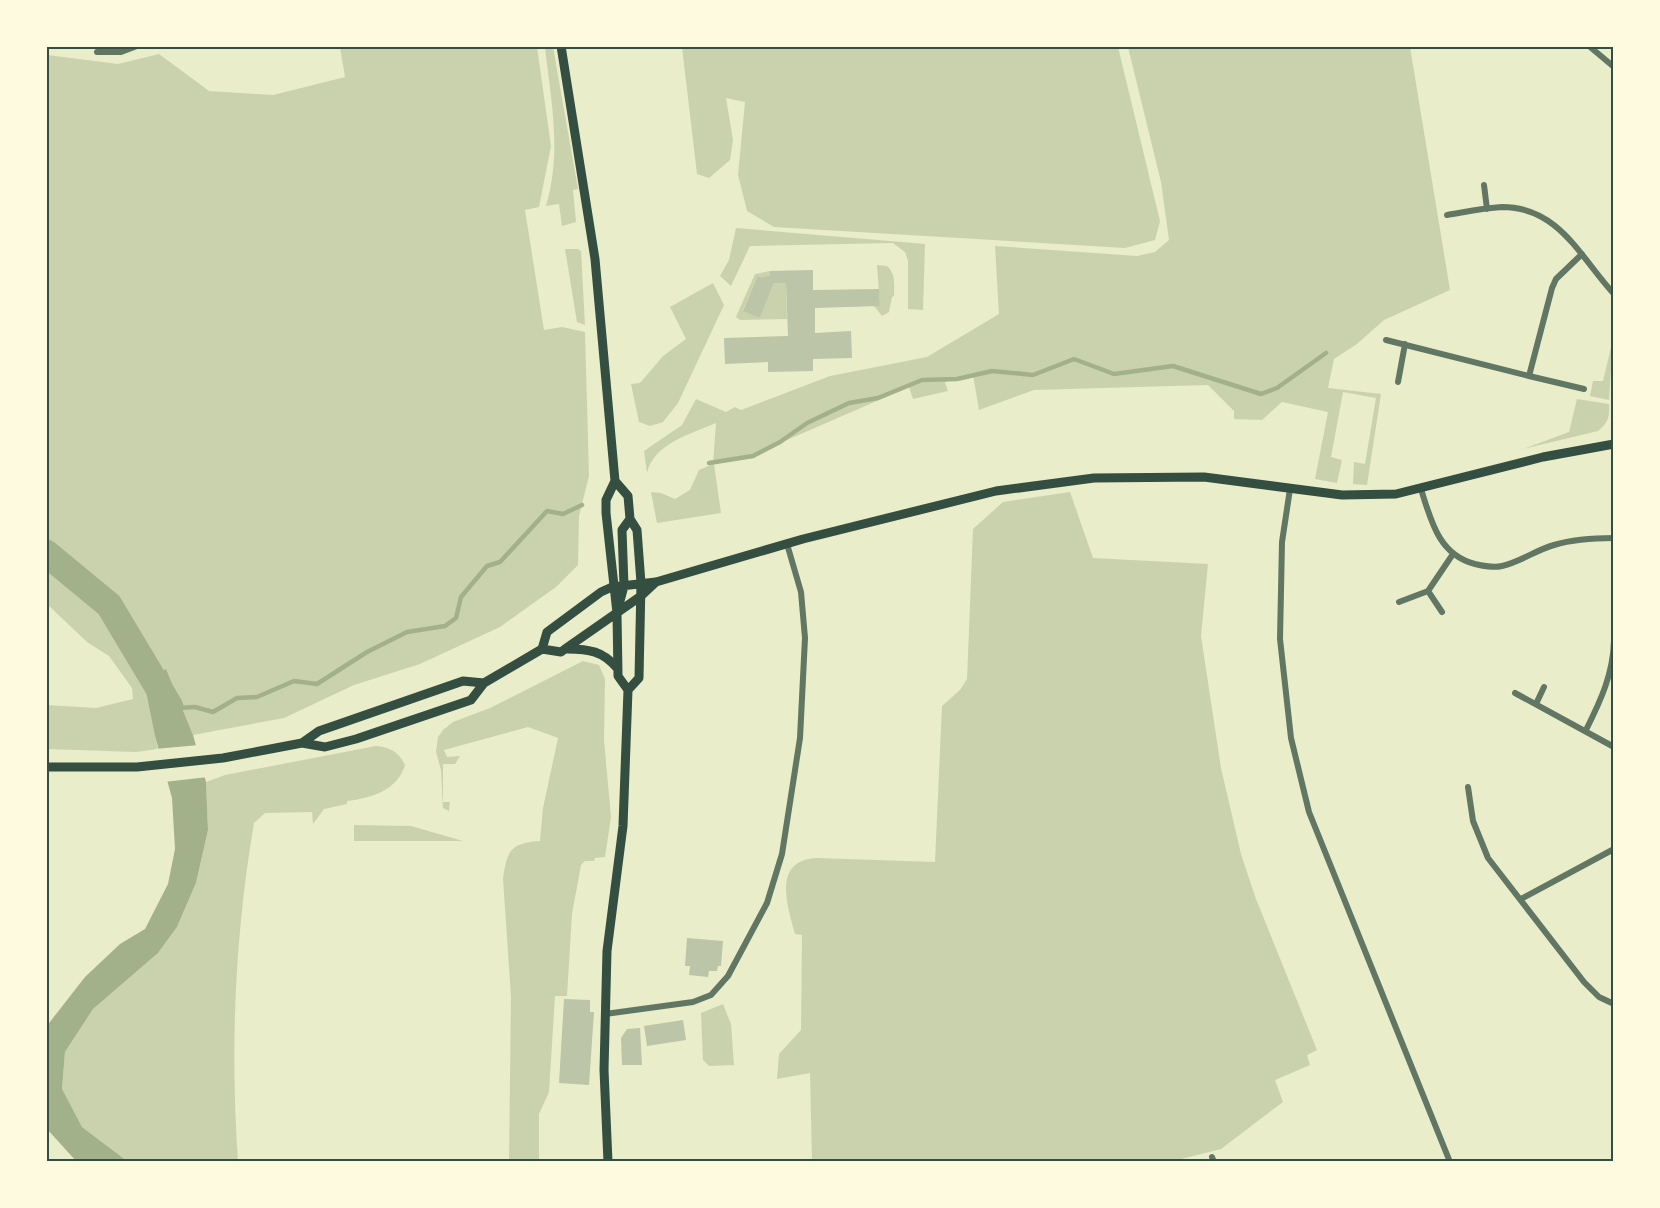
<svg xmlns="http://www.w3.org/2000/svg" width="1660" height="1208" font-family="Arial,sans-serif">
  <rect width="100%" height="100%" fill="#e9edc9"/>
  <path fill="#cad2ad" d="M 340,47 L 537,47 L 551,146 L 539,207 L 525,210 L 544,330 L 562,327 L 585,332 L 589,476 L 579,516 L 578,565 L 556,587 L 500,627 L 420,664 L 354,685 L 284,718 L 193,735 L 166,670 L 155,736 L 158,749 L 136,752 L 47,749 L 46,705 L 96,708 L 133,699 L 132,688 L 109,656 L 87,642 L 47,604 L 47,55 L 118,64 L 159,54 L 209,91 L 273,95 L 345,77 Z
    M 545,47 L 553,47 L 578,189 L 573,190 L 576,222 L 562,226 L 559,204 L 546,206 C 562,152 551,101 545,47 Z
    M 682,47 L 1118,47 L 1160,221 L 1155,240 L 1125,248 L 774,227 L 747,211 L 738,175 L 745,102 L 726,98 L 733,140 L 730,160 L 709,178 L 697,174 Z
    M 1128,47 L 1410,47 L 1450,290 L 1384,320 L 1357,344 L 1334,359 L 1328,388 L 1381,394 L 1367,485 L 1353,484 L 1354,462 L 1365,464 L 1376,398 L 1343,392 L 1331,457 L 1342,460 L 1337,483 L 1315,479 L 1328,412 L 1282,402 L 1262,420 L 1234,419 L 1234,411 L 1208,385 L 1034,390 L 979,410 L 973,375 L 945,382 L 948,391 L 913,399 L 909,387 L 764,450 L 755,457 L 714,464 L 721,513 L 657,523 L 651,492 L 661,493 L 675,499 L 690,490 L 699,470 L 713,464 L 716,423 C 691,434 654,443 647,473 L 644,451 L 682,425 L 696,399 L 726,412 L 735,407 L 741,410 L 830,376 L 927,357 L 999,314 L 995,246 L 1137,256 L 1155,252 L 1169,240 L 1161,182 Z
    M 736,228 L 925,244 L 923,310 L 908,309 L 908,261 L 905,252 L 893,243 L 750,246 L 731,286 L 720,276 L 729,260 Z
    M 565,249 L 578,249 L 581,251 L 585,325 L 577,322 Z
    M 877,265 L 887,266 C 896,274 894,284 894,296 L 892,297 L 889,312 L 882,316 L 874,306 L 880,306 Z
    M 770,271 L 770,276 L 757,277 L 743,310 L 760,318 L 774,283 L 786,283 L 787,319 L 740,320 L 736,317 L 755,274 Z
    M 713,283 L 724,305 L 678,403 L 663,422 L 650,426 L 639,422 L 631,384 L 640,383 L 663,356 L 686,339 L 670,307 Z
    M 1613,339 L 1609,400 L 1590,396 L 1593,381 L 1603,381 Z
    M 1577,399 L 1609,404 C 1610,417 1608,423 1598,431 L 1523,449 L 1569,432 Z
    M 1070,492 L 1093,558 L 1208,564 L 1201,636 L 1221,768 L 1241,854 L 1256,899 L 1317,1050 L 1307,1055 L 1310,1065 L 1275,1080 L 1283,1102 L 1221,1149 L 1173,1161 L 812,1161 L 810,1073 L 777,1079 L 779,1054 L 801,1030 L 802,935 L 795,934 C 787,905 772,860 817,858 L 935,862 L 942,706 L 960,690 L 967,679 L 973,529 L 1003,502 Z
    M 583,661 L 599,665 L 605,679 L 604,740 L 611,817 L 605,857 L 595,858 L 594,861 L 585,861 L 581,865 L 572,914 L 567,996 L 555,996 L 549,1092 L 539,1114 L 539,1161 L 509,1161 L 511,997 L 503,879 C 507,850 511,843 540,841 L 543,808 L 558,738 L 528,727 L 444,750 L 447,757 L 460,756 L 455,764 L 443,764 L 443,802 L 450,802 L 449,811 L 443,808 L 441,770 L 436,752 L 438,737 L 443,730 L 453,722 L 490,708 Z
    M 376,746 C 390,747 399,752 405,765 C 397,791 371,798 347,801 L 347,804 L 324,809 L 313,824 L 312,812 L 265,813 L 254,823 C 235,934 230,1049 238,1161 L 127,1161 L 82,1127 L 62,1090 L 65,1052 L 93,1009 L 158,953 L 177,927 L 196,883 L 208,830 L 206,782 L 225,775 Z
    M 354,825 L 411,826 L 463,841 L 354,841 Z
    M 723,1004 L 731,1024 L 734,1065 L 709,1066 L 703,1060 L 701,1013 Z"/>
  <path fill="#a3b18a" d="M 166,669 L 193,735 L 206,782 L 208,830 L 196,883 L 177,927 L 158,953 L 93,1009 L 65,1052 L 62,1089 L 82,1127 L 127,1161 L 76,1161 L 47,1129 L 46,1027 L 85,977 L 120,944 L 145,929 L 168,884 L 175,849 L 172,798 L 155,736 L 144,681 Z"/>
  <path fill="#e9edc9" d="M 199,745 L 208,777 L 164,782 L 155,749 Z"/>
  <g fill="none" stroke-linecap="round" stroke-linejoin="round">
    <path stroke="#a3b18a" stroke-width="4.5" d="M 709,463 L 753,456 L 780,442 L 807,423 L 849,403 L 878,398 L 922,380 L 957,379 L 992,371 L 1033,375 L 1074,359 L 1114,374 L 1173,366 L 1261,394 L 1277,388 L 1326,353
      M 178,708 L 195,707 L 213,712 L 237,698 L 257,697 L 294,681 L 317,684 L 367,652 L 407,632 L 445,626 L 456,618 L 461,597 L 487,566 L 500,562 L 547,511 L 563,514 L 582,505"/>
    <path stroke="#a3b18a" stroke-width="27" d="M 46,553 L 109,605 L 170,707"/>
  </g>
  <path fill="#bcc5a7" d="M 813,270 L 813,290 L 879,289 L 880,306 L 815,308 L 815,333 L 851,331 L 852,358 L 813,359 L 813,371 L 768,372 L 768,362 L 725,364 L 724,338 L 788,336 L 786,283 L 774,283 L 760,318 L 743,311 L 757,277 L 770,276 L 770,271 Z
    M 687,938 L 723,941 L 721,966 L 718,966 L 717,971 L 709,971 L 708,977 L 689,975 L 690,966 L 685,966 Z
    M 564,999 L 590,1000 L 590,1012 L 594,1012 L 589,1085 L 559,1083 Z
    M 683,1020 L 686,1040 L 647,1046 L 644,1026 Z
    M 640,1028 L 642,1065 L 622,1065 L 621,1038 L 627,1029 Z"/>
  <g fill="none" stroke-linecap="round" stroke-linejoin="round">
    <path stroke="#617663" stroke-width="6" d="M 1589,46 L 1614,67
      M 97,52 L 121,52 L 137,46
      M 1484,185 L 1487,209
      M 1447,215 C 1465,212 1483,208 1502,207 C 1559,207 1580,257 1614,294
      M 1386,340 L 1529,376 L 1552,288 L 1556,279 L 1582,254
      M 1529,376 L 1584,389
      M 1398,382 L 1405,344
      M 1290,489 L 1282,542 L 1280,639 L 1291,738 L 1309,812 L 1450,1162
      M 1421,489 C 1431,521 1439,555 1475,564 C 1484,566 1493,568 1502,566 C 1520,562 1536,550 1554,545 C 1574,539 1593,538 1614,538
      M 1428,591 L 1442,612
      M 1399,602 L 1428,591 L 1453,554
      M 1515,693 L 1614,747
      M 1536,704 L 1544,687
      M 1586,730 C 1601,700 1613,674 1614,641
      M 1468,787 L 1473,821 L 1488,858 L 1584,982 L 1599,997 L 1614,1004
      M 1521,899 L 1614,849
      M 605,1014 L 693,1002 L 711,995 L 728,976 L 767,903 L 782,854 L 800,738 L 805,638 L 801,592 L 787,544
      M 1212,1157 L 1214,1162"/>
    <path stroke="#344e41" stroke-width="9" d="M 561,46 L 595,259 L 615,481 L 606,500 L 606,513 L 617,613 L 618,676 L 628,690 L 623,826 L 607,951 L 604,1070 L 608,1162
      M 615,481 L 628,496 L 630,519 L 637,530 L 641,583 L 639,678 L 628,690
      M 617,612 L 624,586 L 622,530 L 630,519
      M 542,649 L 547,632 L 601,592 L 612,587 L 656,582 L 803,539 L 996,491 L 1094,478 L 1204,477 L 1342,495 L 1396,494 L 1543,457 L 1614,444
      M 567,649 C 589,649 603,651 617,668
      M 302,743 L 319,731 L 463,681 L 484,683
      M 46,767 L 137,767 L 223,758 L 302,743 L 325,747 L 356,739 L 471,700 L 484,683 L 542,649 L 561,652 L 565,649 L 641,596 L 656,582"/>
  </g>
  <rect width="1660" height="1208" fill="none" stroke="#fefae0" stroke-width="96"/>
  <rect x="48" y="48" width="1564" height="1112" fill="none" stroke="#344e41" stroke-width="2"/>
</svg>
